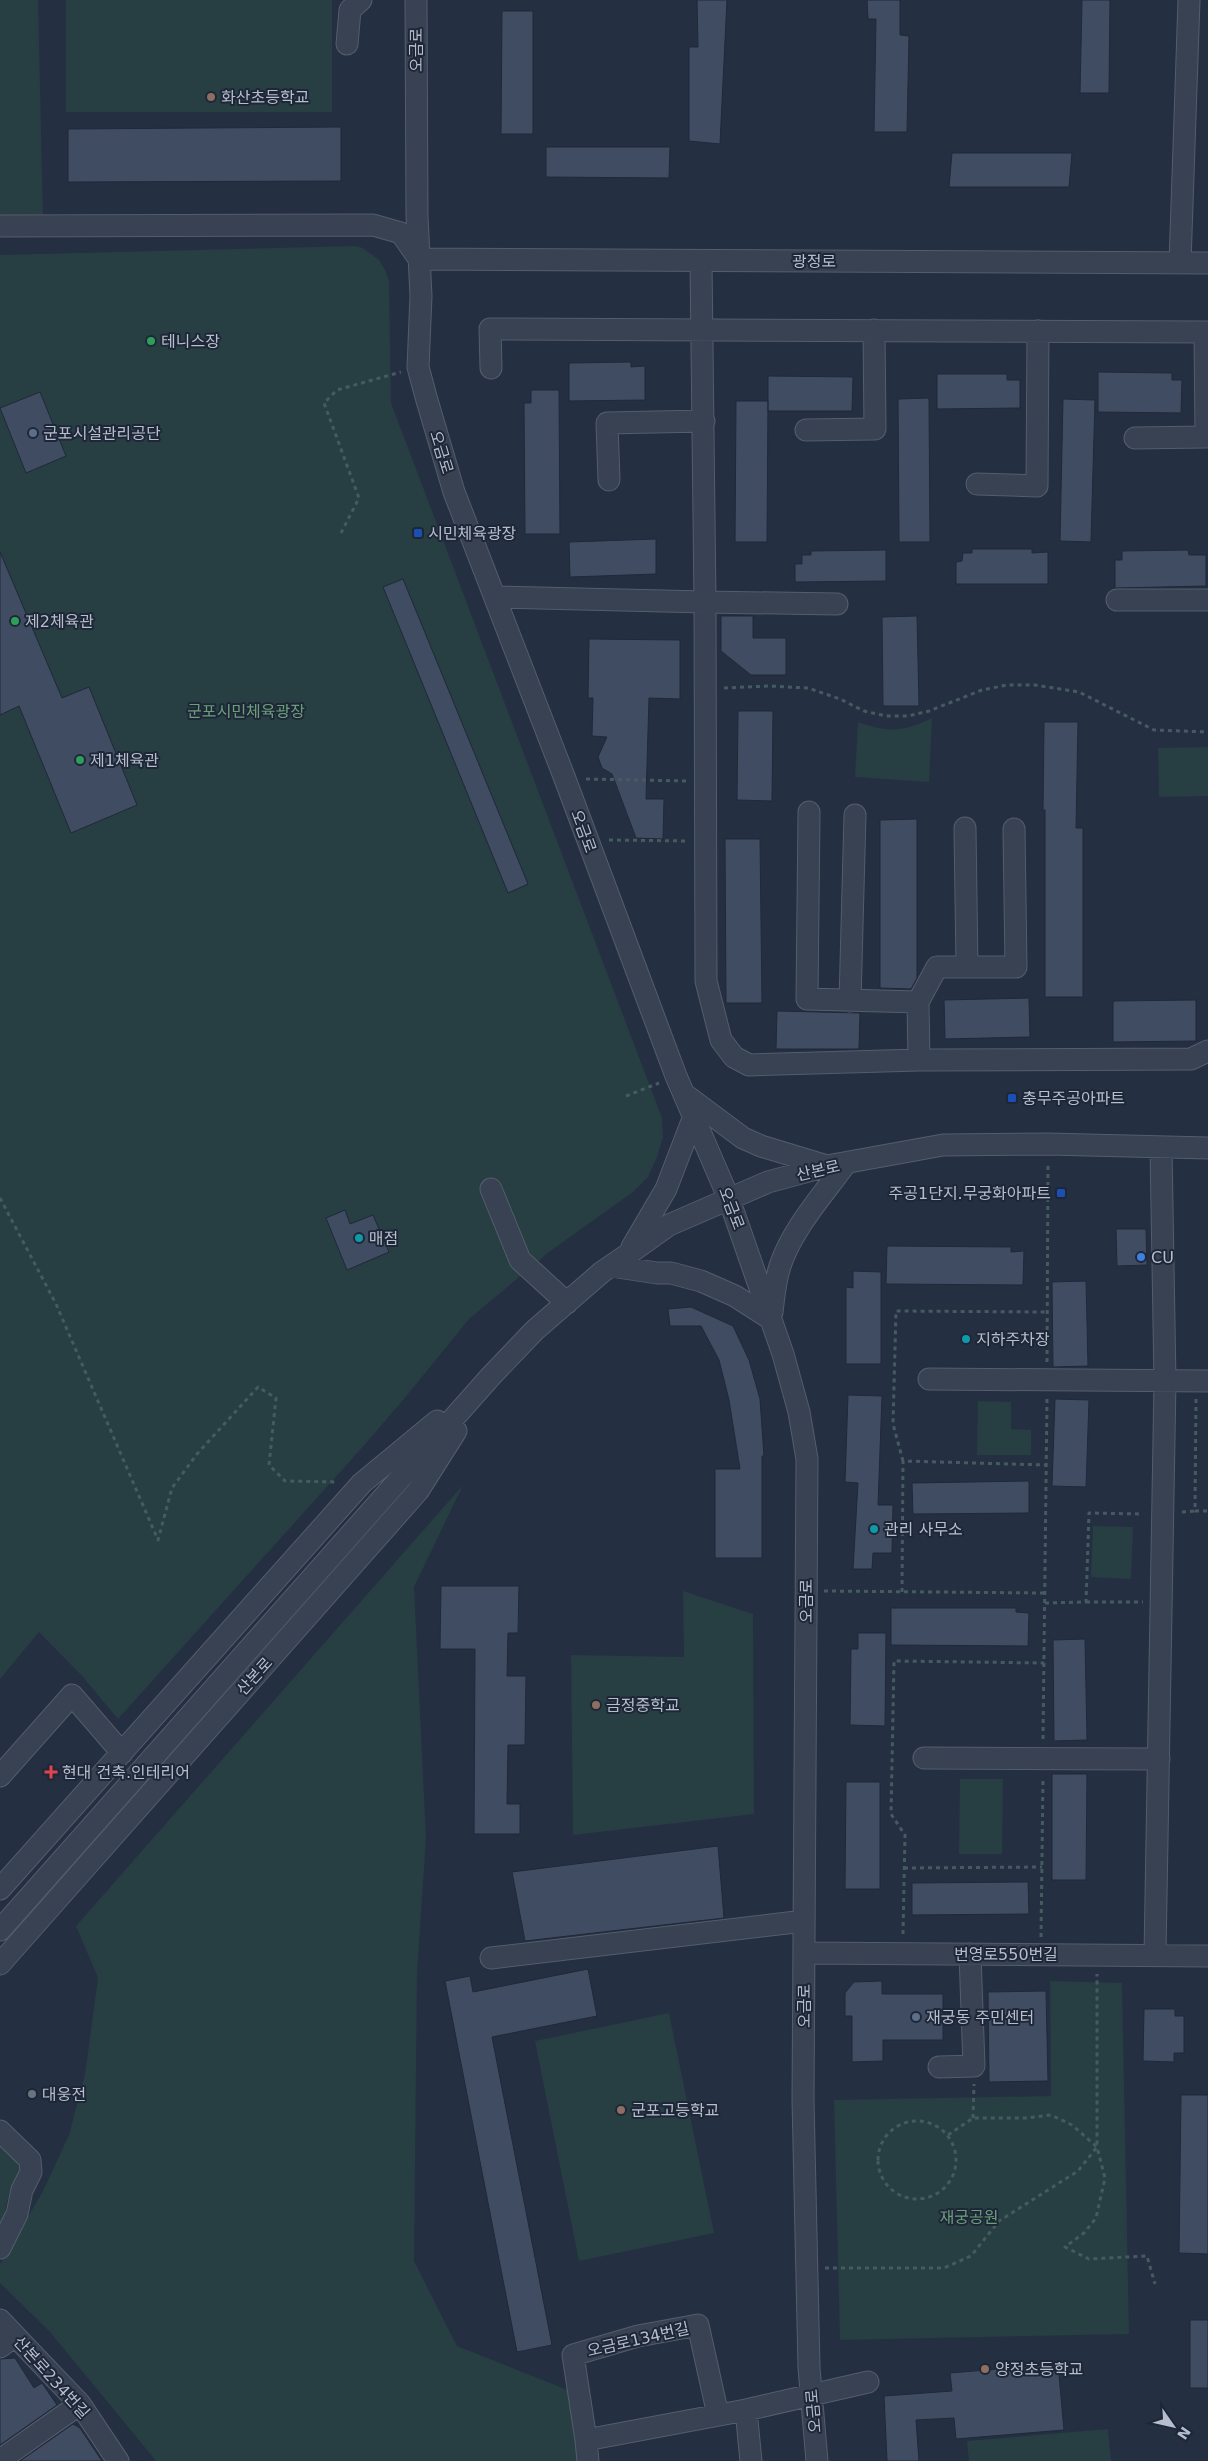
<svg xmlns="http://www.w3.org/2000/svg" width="1208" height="2461" font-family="'DejaVu Sans','Noto Sans KR',sans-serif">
  <rect width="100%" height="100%" fill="#252f42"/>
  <path fill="#273e43" d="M 0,0 L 38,0 L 43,218 L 0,221 Z
    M 66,0 L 332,0 L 332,112 L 66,112 Z
    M 355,246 L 363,248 L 379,260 L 385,270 L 389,281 L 391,403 L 662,1118 L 663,1137 L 657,1157 L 648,1177 L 633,1192 L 549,1252 L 469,1319 L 404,1399 L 360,1450 L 118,1719 L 82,1676 L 39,1632 L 0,1679 L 0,255 Z
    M 932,718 L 929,782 L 855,777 L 858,722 C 889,733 903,732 932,718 Z
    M 1208,747 L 1208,796 L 1159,797 L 1158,748 Z
    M 978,1401 L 1011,1402 L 1011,1429 L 1031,1430 L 1031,1455 L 977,1455 Z
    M 463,1485 L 414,1587 L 426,1838 L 417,1974 L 414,2261 L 457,2346 L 580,2395 L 583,2461 L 156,2461 L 50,2332 L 0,2283 L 0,2264 L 42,2193 L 69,2135 L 85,2074 L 98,1978 L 76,1926 Z
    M 1093,1526 L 1133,1527 L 1131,1579 L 1091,1577 Z
    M 683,1591 L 753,1614 L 754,1814 L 573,1835 L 571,1655 L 684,1657 Z
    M 960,1779 L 1003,1779 L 1002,1854 L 959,1854 Z
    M 1050,1981 L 1122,1983 L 1129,2334 L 840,2340 L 834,2100 L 1051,2096 Z
    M 669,2013 L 714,2233 L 579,2261 L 535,2041 Z
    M 0,2136 L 21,2165 C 19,2177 13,2185 9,2196 C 4,2208 6,2220 0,2232 Z
    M 1108,2429 L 1111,2461 L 969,2461 L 967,2441 Z"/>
  <path fill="#404c62" stroke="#202939" d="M 697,0 L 727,0 L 720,144 L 689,141 L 689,47 L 698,47 Z
    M 867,0 L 900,0 L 900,35 L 909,36 L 907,132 L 874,132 L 876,19 L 868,19 Z
    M 1082,0 L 1110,0 L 1109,93 L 1080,93 Z
    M 502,11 L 533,11 L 533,134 L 501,134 Z
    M 341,127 L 341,181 L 68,182 L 68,129 Z
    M 546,147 L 670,147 L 669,178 L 546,177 Z
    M 952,153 L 1072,153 L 1069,187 L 949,187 Z
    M 631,362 L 631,367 L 645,366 L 645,400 L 569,401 L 569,363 Z
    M 1098,372 L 1172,373 L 1172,380 L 1182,380 L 1181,413 L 1098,412 Z
    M 937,374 L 1007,374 L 1007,380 L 1020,380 L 1020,408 L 937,409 Z
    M 768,376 L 853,377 L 852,411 L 768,411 Z
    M 531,390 L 559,390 L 560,534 L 525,534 L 524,403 L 531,403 Z
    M 40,392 L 66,456 L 26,473 L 0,408 Z
    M 929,398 L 930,542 L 899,542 L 898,399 Z
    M 1063,399 L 1095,400 L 1091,542 L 1060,541 Z
    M 736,401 L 768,401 L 767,542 L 735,542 Z
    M 656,539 L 656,574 L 570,577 L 569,542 Z
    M 972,549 L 1032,549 L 1032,553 L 1048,552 L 1048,584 L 956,584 L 956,562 L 962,561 L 963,553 L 972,553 Z
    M 886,550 L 886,581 L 795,582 L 795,564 L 802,564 L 802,555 L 811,555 L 811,551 Z
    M 1188,550 L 1189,555 L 1206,555 L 1206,586 L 1115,588 L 1115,560 L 1122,560 L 1122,551 Z
    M 0,552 L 62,698 L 89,687 L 137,805 L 71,833 L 19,706 L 0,715 Z
    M 403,579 L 528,884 L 508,893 L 383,587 Z
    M 721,616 L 753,616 L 753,638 L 786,638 L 786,675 L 751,675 L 721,651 Z
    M 917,616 L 919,706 L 883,706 L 882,617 Z
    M 589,639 L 680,640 L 680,699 L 649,698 L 646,799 L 664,799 L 663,839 L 636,838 L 612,774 L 602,768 L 598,757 L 607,737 L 592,736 L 593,698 L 588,698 Z
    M 738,711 L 773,711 L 772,801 L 737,800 Z
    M 1044,722 L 1078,722 L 1076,828 L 1083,828 L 1083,997 L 1045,997 L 1045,810 L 1043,810 Z
    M 917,819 L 917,978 L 911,989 L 880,988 L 880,820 Z
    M 725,839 L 760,839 L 762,1003 L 726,1003 Z
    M 1029,998 L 1030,1037 L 945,1039 L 944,1000 Z
    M 1196,1000 L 1196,1041 L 1113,1042 L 1113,1001 Z
    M 777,1011 L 860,1013 L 859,1049 L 776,1049 Z
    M 345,1210 L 350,1224 L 373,1215 L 389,1252 L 347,1270 L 326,1218 Z
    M 1116,1229 L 1146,1229 L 1147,1265 L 1117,1266 Z
    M 887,1246 L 1011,1247 L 1011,1252 L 1024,1251 L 1023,1285 L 886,1284 Z
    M 853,1271 L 881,1272 L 881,1364 L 846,1364 L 846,1287 L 853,1288 Z
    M 1086,1281 L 1088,1366 L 1053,1367 L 1052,1282 Z
    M 691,1307 L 733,1326 L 749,1360 L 760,1399 L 764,1456 L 762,1456 L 762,1558 L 715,1558 L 715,1469 L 740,1469 L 729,1400 L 719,1360 L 701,1326 L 670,1326 L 668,1309 Z
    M 848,1395 L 882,1396 L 878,1505 L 893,1505 L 892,1553 L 873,1553 L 872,1569 L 853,1569 L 858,1483 L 845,1482 Z
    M 1055,1399 L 1089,1400 L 1086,1487 L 1052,1486 Z
    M 1029,1481 L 1029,1513 L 913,1514 L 912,1483 Z
    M 441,1586 L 519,1586 L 518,1633 L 508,1633 L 507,1676 L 526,1676 L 525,1745 L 508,1745 L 507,1804 L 520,1804 L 520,1834 L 474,1834 L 475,1649 L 440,1649 Z
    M 891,1608 L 1016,1608 L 1016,1612 L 1029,1613 L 1028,1646 L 891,1645 Z
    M 858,1633 L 886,1633 L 885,1726 L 850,1725 L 851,1649 L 858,1649 Z
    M 1085,1639 L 1087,1740 L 1054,1741 L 1053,1640 Z
    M 1052,1774 L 1087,1774 L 1086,1880 L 1052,1880 Z
    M 846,1782 L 880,1782 L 880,1889 L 845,1889 Z
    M 718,1846 L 724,1918 L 525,1941 L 512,1872 Z
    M 1028,1882 L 1029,1914 L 912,1915 L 912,1883 Z
    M 588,1969 L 597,2016 L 492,2037 L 552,2345 L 517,2352 L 445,1981 L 470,1976 L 473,1992 Z
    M 882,1981 L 882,1994 L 943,1994 L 943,2040 L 883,2040 L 883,2061 L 852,2062 L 852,2016 L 845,2016 L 845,1993 L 854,1982 Z
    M 1046,1991 L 1048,2081 L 989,2082 L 988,1992 Z
    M 1144,2009 L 1175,2009 L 1175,2016 L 1184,2016 L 1184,2053 L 1174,2053 L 1174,2062 L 1143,2061 Z
    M 1181,2095 L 1208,2095 L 1208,2254 L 1179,2253 Z
    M 1190,2320 L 1208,2320 L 1208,2388 L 1190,2388 Z
    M 15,2358 L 34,2388 L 42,2383 L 57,2405 L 0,2445 L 0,2359 Z
    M 1058,2364 L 1064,2430 L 956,2439 L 954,2418 L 916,2420 L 919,2461 L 887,2461 L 884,2396 L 952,2391 L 950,2373 Z
    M 73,2424 L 80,2428 L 102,2461 L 20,2461 Z"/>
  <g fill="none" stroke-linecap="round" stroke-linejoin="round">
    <g stroke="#545d6c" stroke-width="23">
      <path id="minor" d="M 416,0 L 417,216 L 421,296 L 418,367 L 426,397 L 454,492 L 565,779 L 676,1076 L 729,1199 L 783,1354 L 799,1412 L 807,1459 L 803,2100 L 809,2368 L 817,2461
        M 347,44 L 350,10 L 361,0
        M 0,226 L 373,225 L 401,233 L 419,259 L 1208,263
        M 1180,263 L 1189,0
        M 491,368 L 490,329 L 1208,332
        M 806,430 L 875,429 L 874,330
        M 1135,438 L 1206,437 L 1205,332
        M 609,480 L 607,423 L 704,421
        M 977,484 L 1037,486 L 1038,331
        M 495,597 L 705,602 L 701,261
        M 1117,600 L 1208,600
        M 837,604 L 705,602 L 706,981 L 721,1040 L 734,1057 L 749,1065 L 919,1060 L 1191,1059 L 1208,1051
        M 809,812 L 807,999 L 918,1002 L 919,1060
        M 965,828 L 967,967
        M 850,1001 L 855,815
        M 918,1002 L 937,967 L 1016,967 L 1014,829
        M 684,1094 L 743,1138 L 761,1146 L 827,1166
        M 491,1189 L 520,1260 L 567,1303
        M 632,1247 L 666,1189 L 694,1116
        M 611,1266 L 657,1273 L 671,1273 L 701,1281 L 735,1296 L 771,1319
        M 772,1312 C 774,1296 775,1281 780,1266 C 792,1229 823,1195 846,1163
        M 929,1379 L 1208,1381
        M 924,1758 L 1159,1759
        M 0,1776 L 72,1695 L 122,1753
        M 0,1889 L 362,1483 L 437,1421
        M 0,1930 L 491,1376 L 535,1330 L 602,1272 L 627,1255 L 669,1225 L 768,1182 L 827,1166 L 943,1145 L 1048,1144 L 1208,1148
        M 804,1953 L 1208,1956
        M 1155,1955 L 1165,1381 L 1161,1148
        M 491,1958 L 804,1921
        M 0,1964 L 418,1491 L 456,1431
        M 939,2067 L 974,2066 L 970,1954
        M 0,2131 L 30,2160 L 31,2172 L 22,2190 L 17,2214 L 0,2248
        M 0,2320 L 80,2404 L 118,2461
        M 0,2347 L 15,2336
        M 746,2410 L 751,2461
        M 586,2440 L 573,2355 L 638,2336 L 698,2325 L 718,2415
        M 0,2460 L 80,2404
        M 588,2461 L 586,2440 L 746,2410 L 868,2382"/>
    </g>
    <path stroke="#455b60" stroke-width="3" stroke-dasharray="4 4" stroke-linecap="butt" d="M 341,533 L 359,498 L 324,403 L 337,390 L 401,372
      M 724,688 L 769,686 L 808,688 L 840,699 L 864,711 L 886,716 L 908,716 L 929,711 L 982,690 L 1007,685 L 1035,685 L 1079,692 L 1154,730 L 1208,732
      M 586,779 L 687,781
      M 609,840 L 688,841
      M 626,1096 L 659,1083
      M 0,1198 L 56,1304 L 158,1540 L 172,1488 L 197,1454 L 258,1387 L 276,1398 L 269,1465 L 285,1481 L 337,1482
      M 1047,1362 L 1048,1163
      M 1196,1399 L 1195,1511 L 1208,1511
      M 903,1461 L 893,1424 L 896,1311 L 1047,1312
      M 1182,1512 L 1195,1511
      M 824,1591 L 1045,1593
      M 902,1592 L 903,1461 L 1046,1465
      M 1086,1602 L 1143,1602
      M 1045,1603 L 1086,1602 L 1089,1513 L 1143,1514
      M 1043,1739 L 1047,1398
      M 904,1868 L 1042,1867
      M 903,1934 L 905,1835 L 891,1814 L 894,1661 L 1044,1663
      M 1041,1937 L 1043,1778
      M 973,2118 L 974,2084
      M878 2160a39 39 0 1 1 78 0a39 39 0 1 1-78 0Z
      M 948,2135 L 973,2118 L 1027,2118 L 1051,2115 L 1072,2125 L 1097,2147 L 1105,2178 L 1096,2218 L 1084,2233 L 1065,2247 L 1089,2259 L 1147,2256 L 1155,2284
      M 825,2268 L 944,2268 L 971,2256 L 999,2221 L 1078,2171 L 1097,2147 L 1097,1974"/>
    <use href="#minor" stroke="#394252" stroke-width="21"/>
  </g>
  <g fill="#8d6e63" stroke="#1e2737" stroke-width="2">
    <circle cx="211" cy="97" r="5"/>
    <circle cx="596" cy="1705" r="5"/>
    <circle cx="621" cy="2110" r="5"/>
    <circle cx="985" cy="2369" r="5"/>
  </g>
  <g fill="#2e9e5b" stroke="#1e2737" stroke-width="2">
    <circle cx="151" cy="341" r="5"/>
    <circle cx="15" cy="621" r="5"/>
    <circle cx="80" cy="760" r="5"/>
  </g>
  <g fill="#5c6f8a" stroke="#1e2737" stroke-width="2">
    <circle cx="33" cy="433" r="5"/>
    <circle cx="916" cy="2017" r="5"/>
  </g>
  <g fill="#1a4fb4" stroke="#1e2737" stroke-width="2">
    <rect x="413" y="528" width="10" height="10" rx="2.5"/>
    <rect x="1007" y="1093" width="10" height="10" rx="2.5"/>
    <rect x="1056" y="1188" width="10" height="10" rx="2.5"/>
  </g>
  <g fill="#0f9aa8" stroke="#1e2737" stroke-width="2">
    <circle cx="359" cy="1238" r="5"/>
    <circle cx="966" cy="1339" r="5"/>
    <circle cx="874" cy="1529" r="5"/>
  </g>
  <circle fill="#3f7fe0" stroke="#1e2737" stroke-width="2" cx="1141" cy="1257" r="5"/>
  <path fill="#e0444e" stroke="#1e2737" stroke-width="2" d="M48.5 1764.5h5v5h5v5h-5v5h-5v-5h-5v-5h5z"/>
  <circle fill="#6b7280" stroke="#1e2737" stroke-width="2" cx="32" cy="2094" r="5"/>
  <g text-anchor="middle" stroke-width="4" stroke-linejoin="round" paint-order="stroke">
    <g font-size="16" fill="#b6bdcc" stroke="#1e2737">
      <text transform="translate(416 50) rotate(-90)" y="6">오금로</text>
      <text x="814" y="267">광정로</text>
      <text transform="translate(442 452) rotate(73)" y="6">오금로</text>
      <text transform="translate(584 831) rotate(70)" y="6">오금로</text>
      <text transform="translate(818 1170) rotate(-13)" y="6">산본로</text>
      <text transform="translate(732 1208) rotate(69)" y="6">오금로</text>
      <text transform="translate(806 1601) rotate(-90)" y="6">오금로</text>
      <text transform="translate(254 1676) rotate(-48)" y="6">산본로</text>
      <text x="1006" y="1960">번영로550번길</text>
      <text transform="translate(804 2006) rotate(-90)" y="6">오금로</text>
      <text transform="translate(638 2339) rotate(-13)" y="6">오금로134번길</text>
      <text transform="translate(52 2377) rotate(48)" y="6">산본로234번길</text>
      <text transform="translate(813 2411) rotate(-95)" y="6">오금로</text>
    </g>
    <g font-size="16" fill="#b6bdcc" stroke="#1e2737" text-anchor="start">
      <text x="221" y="103">화산초등학교</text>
      <text x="161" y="347">테니스장</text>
      <text x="43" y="439">군포시설관리공단</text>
      <text x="428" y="539">시민체육광장</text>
      <text x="25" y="627">제2체육관</text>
      <text x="90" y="766">제1체육관</text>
      <text x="1022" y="1104">충무주공아파트</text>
      <text x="1051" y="1199" text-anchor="end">주공1단지.무궁화아파트</text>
      <text x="369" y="1244">매점</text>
      <text x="1151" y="1263">CU</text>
      <text x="976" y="1345">지하주차장</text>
      <text x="884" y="1535">관리 사무소</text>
      <text x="606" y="1711">금정중학교</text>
      <text x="62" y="1778">현대 건축.인테리어</text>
      <text x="926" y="2023">재궁동 주민센터</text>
      <text x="42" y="2100">대웅전</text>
      <text x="631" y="2116">군포고등학교</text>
      <text x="995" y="2375">양정초등학교</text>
    </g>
    <g font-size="16" fill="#6c9e7a" stroke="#1e2737">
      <text x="246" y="717">군포시민체육광장</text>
      <text x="969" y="2223">재궁공원</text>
    </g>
  </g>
  <g transform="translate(1173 2426) rotate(124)" stroke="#1e2737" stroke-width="4" paint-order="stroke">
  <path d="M0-4L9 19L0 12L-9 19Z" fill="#b6bdcc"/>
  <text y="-8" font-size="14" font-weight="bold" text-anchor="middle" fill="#b6bdcc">N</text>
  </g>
</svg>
